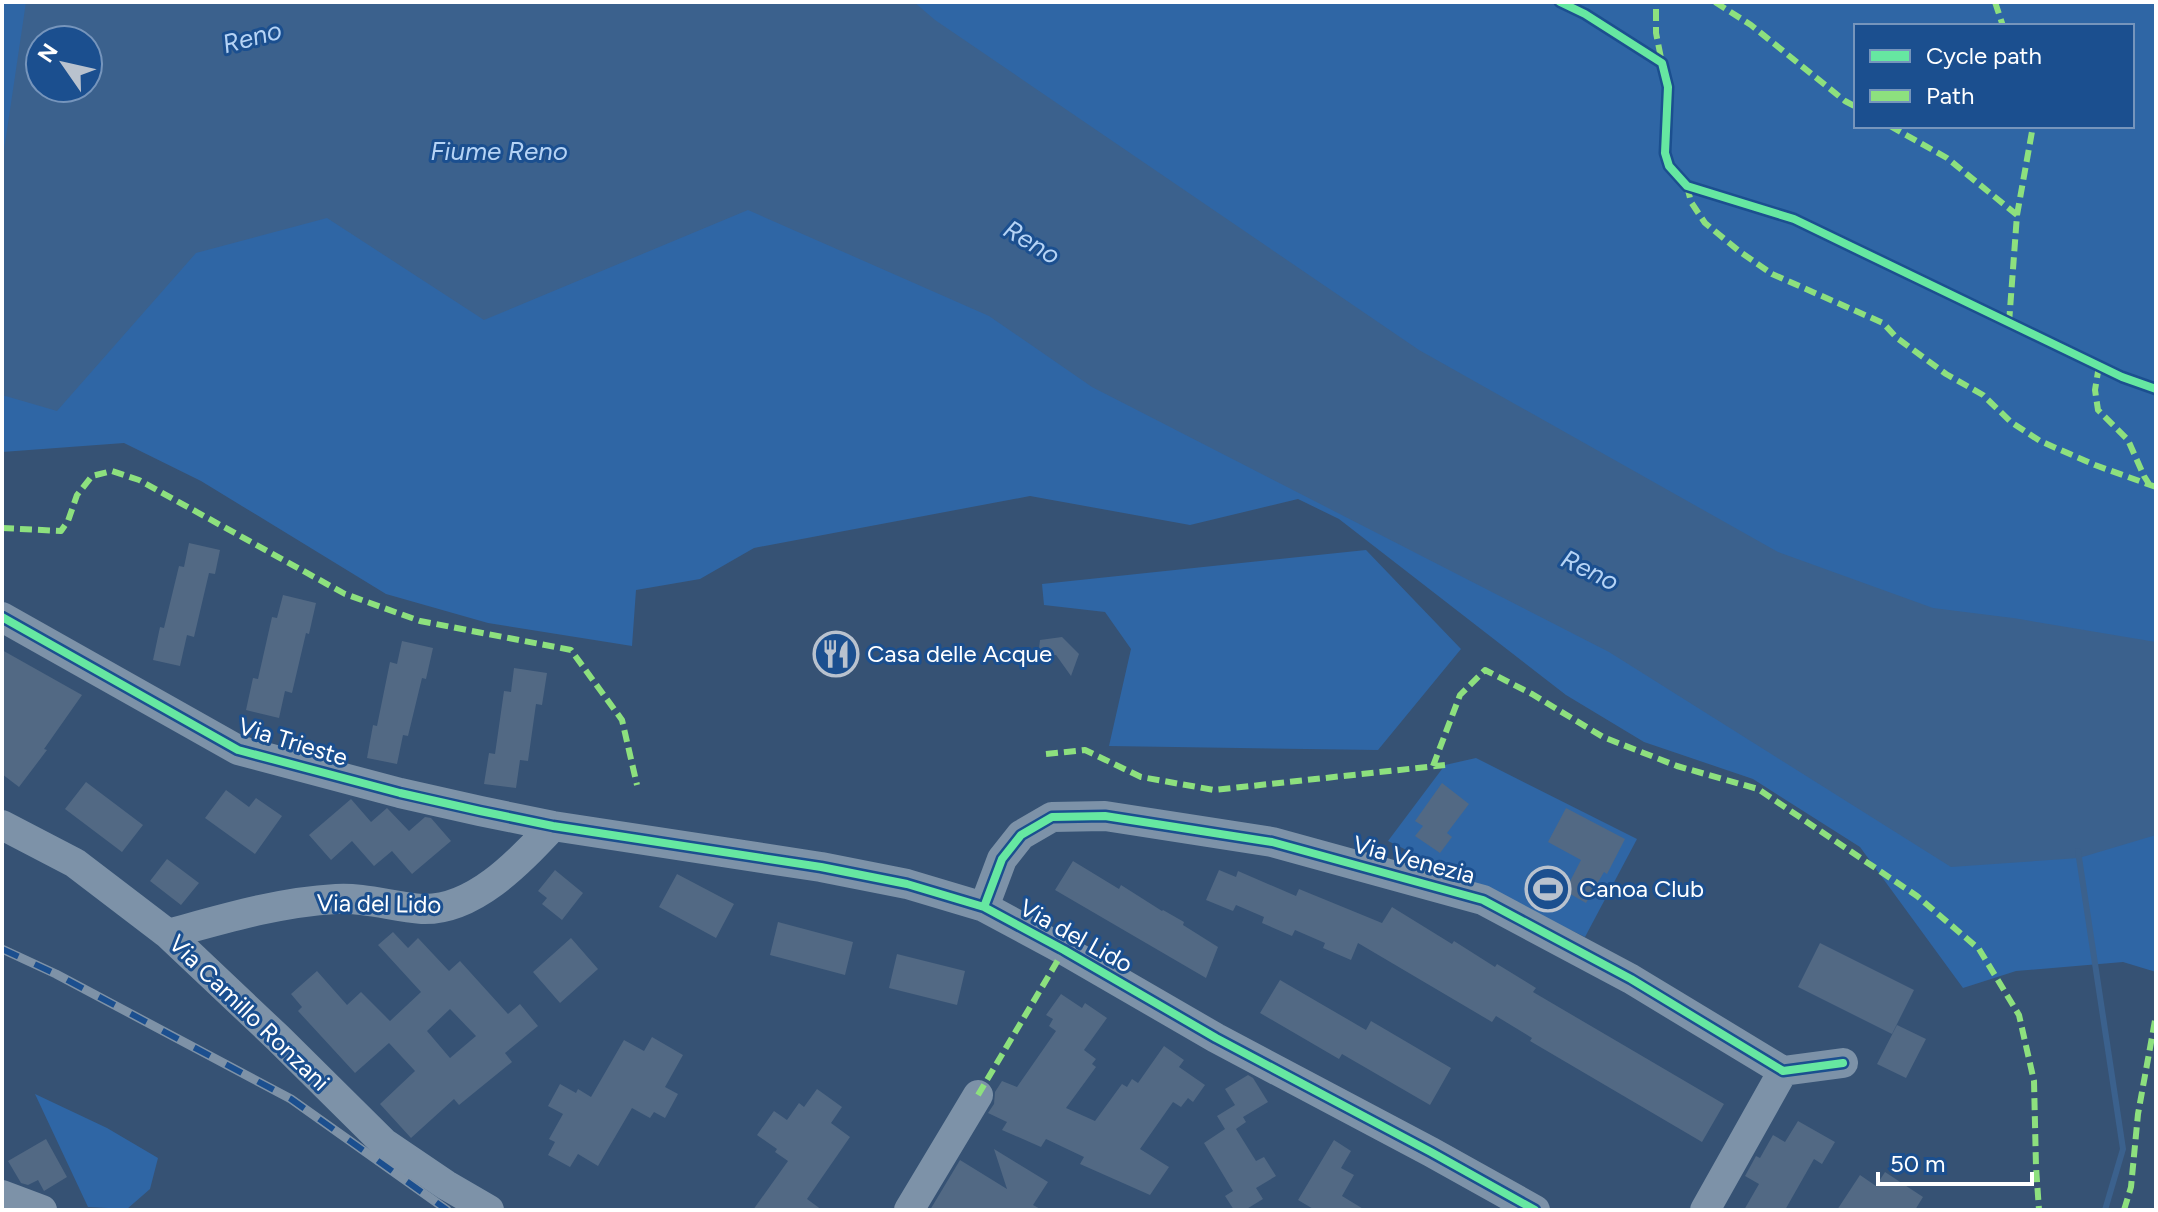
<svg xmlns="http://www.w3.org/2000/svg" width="2158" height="1212" font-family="Figtree,sans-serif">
  <rect width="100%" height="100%" fill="#365274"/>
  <path fill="#2f66a5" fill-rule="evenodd" d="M 2,2 L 2156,2 L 2156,972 L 2123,962 L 2016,971 L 1963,988 L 1860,847 L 1753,779 L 1644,742 L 1566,695 L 1339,519 L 1298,499 L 1190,525 L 1030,496 L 754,548 L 700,579 L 636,590 L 632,646 L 488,623 L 386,594 L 201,481 L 124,443 L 2,452 ZM 1856,26 L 2132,26 L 2132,126 L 1856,126 ZM 40,40 L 88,40 L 88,88 L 40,88 Z
    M 1366,550 L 1461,649 L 1378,750 L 1109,746 L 1131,649 L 1105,612 L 1044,605 L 1042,584 Z
    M 1476,758 L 1637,839 L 1585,937 L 1388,841 L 1445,765 Z
    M 35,1094 L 107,1128 L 158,1158 L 150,1189 L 127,1209 L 88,1207 Z"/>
  <path fill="#3b618d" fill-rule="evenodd" d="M 26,2 L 914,2 L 935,20 L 1419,350 L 1778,552 L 1933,608 L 2013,618 L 2156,642 L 2156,835 L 2079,858 L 1951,867 L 1609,652 L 1092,387 L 989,316 L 748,210 L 484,320 L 327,218 L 196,253 L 57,411 L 2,395 L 2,164 ZM 40,40 L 88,40 L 88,88 L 40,88 Z"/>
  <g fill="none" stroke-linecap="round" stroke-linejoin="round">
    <path stroke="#3b618d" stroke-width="6" d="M 2078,851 L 2123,1149 L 2105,1210"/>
  </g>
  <path fill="#526984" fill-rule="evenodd" d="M 189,543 L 220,550 L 215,574 L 209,573 L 194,637 L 187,635 L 180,666 L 153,660 L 160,627 L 164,628 L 179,566 L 184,567 Z
    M 283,595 L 316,603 L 309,634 L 306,633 L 292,693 L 285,691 L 279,718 L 246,710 L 253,678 L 258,679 L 272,617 L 277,618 Z
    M 1062,637 L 1079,654 L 1071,676 L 1056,655 L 1038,657 L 1040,640 Z
    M 833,638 L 852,658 L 845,676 L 821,649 Z
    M 402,641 L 433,648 L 426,679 L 422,678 L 408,736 L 403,735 L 397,764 L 367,758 L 373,725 L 377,726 L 390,662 L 397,664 Z
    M 2,650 L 82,695 L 44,749 L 47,750 L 19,787 L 2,774 Z
    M 514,668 L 547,673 L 542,705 L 536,704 L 528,761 L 520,760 L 516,788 L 484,784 L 489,753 L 495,754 L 504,691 L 511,692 Z
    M 86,782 L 143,825 L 122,852 L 65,809 Z
    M 1442,783 L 1469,804 L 1447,833 L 1452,837 L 1440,853 L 1415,836 L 1423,826 L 1415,821 Z
    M 226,790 L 249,807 L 256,798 L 282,816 L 255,854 L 205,818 Z
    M 351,799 L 371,822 L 387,808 L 409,831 L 425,817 L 431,818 L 451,841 L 412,874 L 392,851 L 374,866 L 352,841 L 331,860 L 309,835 Z
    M 1566,808 L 1625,839 L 1607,874 L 1604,872 L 1586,903 L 1565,891 L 1581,860 L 1548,842 Z
    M 167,859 L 199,883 L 181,905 L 150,881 Z
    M 1073,861 L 1119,889 L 1121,885 L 1162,911 L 1163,910 L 1184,922 L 1183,925 L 1218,947 L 1206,978 L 1055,890 Z
    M 555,870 L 583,893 L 562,920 L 542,904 L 547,898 L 538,891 Z
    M 1219,870 L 1236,877 L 1238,871 L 1296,896 L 1299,889 L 1382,923 L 1392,907 L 1452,944 L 1454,941 L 1495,967 L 1497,964 L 1536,988 L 1533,992 L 1724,1104 L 1702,1142 L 1530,1041 L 1532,1038 L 1496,1016 L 1492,1022 L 1358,943 L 1351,960 L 1323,948 L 1325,943 L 1295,930 L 1292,936 L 1262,923 L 1264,917 L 1236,905 L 1233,911 L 1206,900 Z
    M 677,874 L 734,904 L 716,938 L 659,907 Z
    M 778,922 L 853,942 L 845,975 L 770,955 Z
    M 393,932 L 408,948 L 418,938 L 449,971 L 460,961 L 508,1014 L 520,1004 L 538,1026 L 505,1053 L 512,1062 L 459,1105 L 454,1099 L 411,1138 L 380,1104 L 415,1071 L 389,1043 L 355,1073 L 298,1011 L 302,1007 L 291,994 L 317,971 L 347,1005 L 361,992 L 390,1021 L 421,992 L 378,945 ZM 450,1009 L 476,1036 L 450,1058 L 427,1031 Z
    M 571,938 L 598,969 L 560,1003 L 533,972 Z
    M 1820,943 L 1914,990 L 1892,1034 L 1798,987 Z
    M 897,954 L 965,971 L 957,1005 L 889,988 Z
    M 1280,980 L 1366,1030 L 1371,1021 L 1451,1068 L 1430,1105 L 1342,1054 L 1339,1059 L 1260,1013 Z
    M 1061,994 L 1082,1008 L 1085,1003 L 1107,1018 L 1084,1050 L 1096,1059 L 1092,1064 L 1096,1067 L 1066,1108 L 1095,1121 L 1122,1084 L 1127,1087 L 1132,1079 L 1138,1083 L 1164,1046 L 1184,1060 L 1179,1067 L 1205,1085 L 1193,1102 L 1188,1098 L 1181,1107 L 1173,1102 L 1140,1149 L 1169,1167 L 1150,1195 L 1080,1164 L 1084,1157 L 1046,1139 L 1041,1147 L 1002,1130 L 1007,1122 L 988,1113 L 994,1104 L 995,1092 L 1002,1081 L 1017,1087 L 1056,1031 L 1049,1026 L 1053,1019 L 1046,1015 Z
    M 1897,1025 L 1926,1039 L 1906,1078 L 1877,1064 Z
    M 652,1037 L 683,1055 L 665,1087 L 678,1094 L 665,1118 L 654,1112 L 650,1118 L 632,1108 L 598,1166 L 578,1154 L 570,1167 L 548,1155 L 555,1142 L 549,1139 L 563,1114 L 548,1106 L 560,1084 L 576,1093 L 578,1089 L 591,1097 L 624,1040 L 644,1051 Z
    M 1248,1075 L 1253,1078 L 1268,1102 L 1243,1117 L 1246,1122 L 1236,1129 L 1256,1161 L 1264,1157 L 1276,1176 L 1256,1188 L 1263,1199 L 1245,1210 L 1234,1210 L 1225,1196 L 1233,1191 L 1204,1143 L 1225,1129 L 1217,1116 L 1235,1105 L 1225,1089 Z
    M 817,1089 L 842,1107 L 831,1123 L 850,1137 L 807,1199 L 822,1210 L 753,1210 L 788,1161 L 775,1152 L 777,1149 L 757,1135 L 774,1111 L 787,1120 L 799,1103 L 804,1107 Z
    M 1798,1121 L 1835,1142 L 1822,1164 L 1814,1159 L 1785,1210 L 1744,1210 L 1759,1184 L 1745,1176 L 1756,1156 L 1760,1158 L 1773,1135 L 1785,1142 Z
    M 46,1139 L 67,1177 L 44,1191 L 38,1180 L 28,1185 L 21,1183 L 8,1161 Z
    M 1334,1140 L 1351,1151 L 1341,1168 L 1354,1175 L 1342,1196 L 1365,1210 L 1315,1210 L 1298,1200 Z
    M 994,1149 L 1048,1182 L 1033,1205 L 1042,1210 L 930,1210 L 960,1160 L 1007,1189 Z
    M 1885,1172 L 1923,1197 L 1915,1210 L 1837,1210 L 1860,1175 L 1876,1186 Z"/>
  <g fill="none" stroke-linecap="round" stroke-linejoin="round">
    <path stroke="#7d92a8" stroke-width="30" d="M 2,617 L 238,750 L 400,793 L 480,811 L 553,826 L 821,867 L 907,884 L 984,907 L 1064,950 L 1216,1038 L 1431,1152 L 1535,1210
      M 2,825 L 75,863 L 168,934 L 278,1038 L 384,1143 L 446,1185 L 489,1210
      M 984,907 L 1002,859 L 1021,835 L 1052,817 L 1105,816 L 1272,842 L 1483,900 L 1631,979 L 1783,1071 L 1843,1063
      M 168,934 C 223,919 279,902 336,899 C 363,897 394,907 422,909 C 474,911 520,861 553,826
      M 2,1195 L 42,1210
      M 909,1210 L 978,1095
      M 1705,1210 L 1783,1071"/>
    <g stroke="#7e92a7" stroke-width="9">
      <path id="rail" d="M 2,949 L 56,974 L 291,1099 L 447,1210"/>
    </g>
    <use href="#rail" stroke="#1b4f8f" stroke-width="6" stroke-dasharray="18" stroke-linecap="butt"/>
    <path stroke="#8de07e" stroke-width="6" stroke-dasharray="12 6" stroke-linecap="butt" d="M 1715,2 L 1751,25 L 1845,101 L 1856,107
      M 1995,2 L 2003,26
      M 1656,9 L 1656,33 L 1662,63
      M 1890,126 L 1947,158 L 2017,215 L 2009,323
      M 1687,186 L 1691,202 L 1705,223 L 1739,251 L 1772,274 L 1883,323 L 1897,338 L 1946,374 L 1983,395 L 2011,422 L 2040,441 L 2095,465 L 2156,487
      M 2017,215 L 2033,126
      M 2099,366 L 2095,390 L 2098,410 L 2128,440 L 2144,476 L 2149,484
      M 2,528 L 61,531 L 68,521 L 77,495 L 92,476 L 112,471 L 139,480 L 345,594 L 420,621 L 571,650 L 622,720 L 637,785
      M 1046,754 L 1085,750 L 1141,777 L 1214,790 L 1445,765
      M 1433,766 L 1460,695 L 1485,670 L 1532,694 L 1603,737 L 1677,766 L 1758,789 L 1917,896 L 1979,949 L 2019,1015 L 2034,1081 L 2036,1167 L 2039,1210
      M 978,1095 L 1064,950
      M 2124,1210 L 2131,1187 L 2138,1114 L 2156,1015"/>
    <g stroke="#1b4f8f" stroke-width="13">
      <path id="cycleway" d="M 1560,2 L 1585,14 L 1662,63 L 1668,87 L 1665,153 L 1669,166 L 1687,186 L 1794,219 L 2122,377 L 2156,389
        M 2,617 L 238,750 L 400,793 L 480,811 L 553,826 L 821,867 L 907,884 L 984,907 L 1064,950 L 1216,1038 L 1431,1152 L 1535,1210
        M 984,907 L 1002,859 L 1021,835 L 1052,817 L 1105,816 L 1272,842 L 1483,900 L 1631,979 L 1783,1071 L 1843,1063"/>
    </g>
    <use href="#cycleway" stroke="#66e7a1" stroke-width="8"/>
  </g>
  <defs>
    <g id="restaurant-ring" transform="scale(2.3)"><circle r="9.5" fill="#1b4f8f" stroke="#b9c2ce" stroke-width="1.5"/><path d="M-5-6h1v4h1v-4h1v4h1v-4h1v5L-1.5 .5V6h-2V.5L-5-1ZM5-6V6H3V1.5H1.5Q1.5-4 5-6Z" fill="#b9c2ce"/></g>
    <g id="stadium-ring" transform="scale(2.3)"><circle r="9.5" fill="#1b4f8f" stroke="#b9c2ce" stroke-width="1.5"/><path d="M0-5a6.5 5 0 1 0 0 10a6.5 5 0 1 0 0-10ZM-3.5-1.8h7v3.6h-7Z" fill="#b9c2ce"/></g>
  </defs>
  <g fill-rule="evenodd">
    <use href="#restaurant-ring" x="836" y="654"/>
    <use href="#stadium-ring" x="1548" y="889"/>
  </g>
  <g text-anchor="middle" stroke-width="6" stroke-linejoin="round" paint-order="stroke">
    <g font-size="24" fill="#fff" stroke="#1b4f8f" text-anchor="start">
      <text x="867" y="662">Casa delle Acque</text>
      <text x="1579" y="897">Canoa Club</text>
    </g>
    <g font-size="24" fill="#fff" stroke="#1b4f8f">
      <text transform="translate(293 742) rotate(17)" y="8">Via Trieste</text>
      <text transform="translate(1414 860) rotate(15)" y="8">Via Venezia</text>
      <text transform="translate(379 904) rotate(1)" y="8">Via del Lido</text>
      <text transform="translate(1076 936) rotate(29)" y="8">Via del Lido</text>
      <text transform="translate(249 1013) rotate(44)" y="8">Via Camillo Ronzani</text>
    </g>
    <g font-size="26" font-style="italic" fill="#b5d3f5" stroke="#1b4f8f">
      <text transform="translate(252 37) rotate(-15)" y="9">Reno</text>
      <text x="499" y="160">Fiume Reno</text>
      <text transform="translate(1032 242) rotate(31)" y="9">Reno</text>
      <text transform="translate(1590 570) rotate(26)" y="9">Reno</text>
    </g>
  </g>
  <rect width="2158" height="1212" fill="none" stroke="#ffffff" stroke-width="8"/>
  <rect x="1854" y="24" width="280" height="104" fill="#1b4f8f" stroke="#7695bc" stroke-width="2"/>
  <rect x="1870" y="50" width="40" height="12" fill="#66e7a1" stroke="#7695bc" stroke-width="2"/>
  <text x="1926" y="64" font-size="24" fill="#ffffff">Cycle path</text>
  <rect x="1870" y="90" width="40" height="12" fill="#8de07e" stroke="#7695bc" stroke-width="2"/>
  <text x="1926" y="104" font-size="24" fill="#ffffff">Path</text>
  <g transform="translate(64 64) rotate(304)"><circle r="38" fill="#1b4f8f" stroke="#7695bc" stroke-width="2"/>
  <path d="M0-6L14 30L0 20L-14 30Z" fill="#b9c2ce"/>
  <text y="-12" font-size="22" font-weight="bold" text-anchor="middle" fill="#ffffff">N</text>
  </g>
  <path d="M1878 1172v12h154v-12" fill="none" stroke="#ffffff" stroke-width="4"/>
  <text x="1890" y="1172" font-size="24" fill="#ffffff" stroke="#1b4f8f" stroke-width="6" paint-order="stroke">50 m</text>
</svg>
